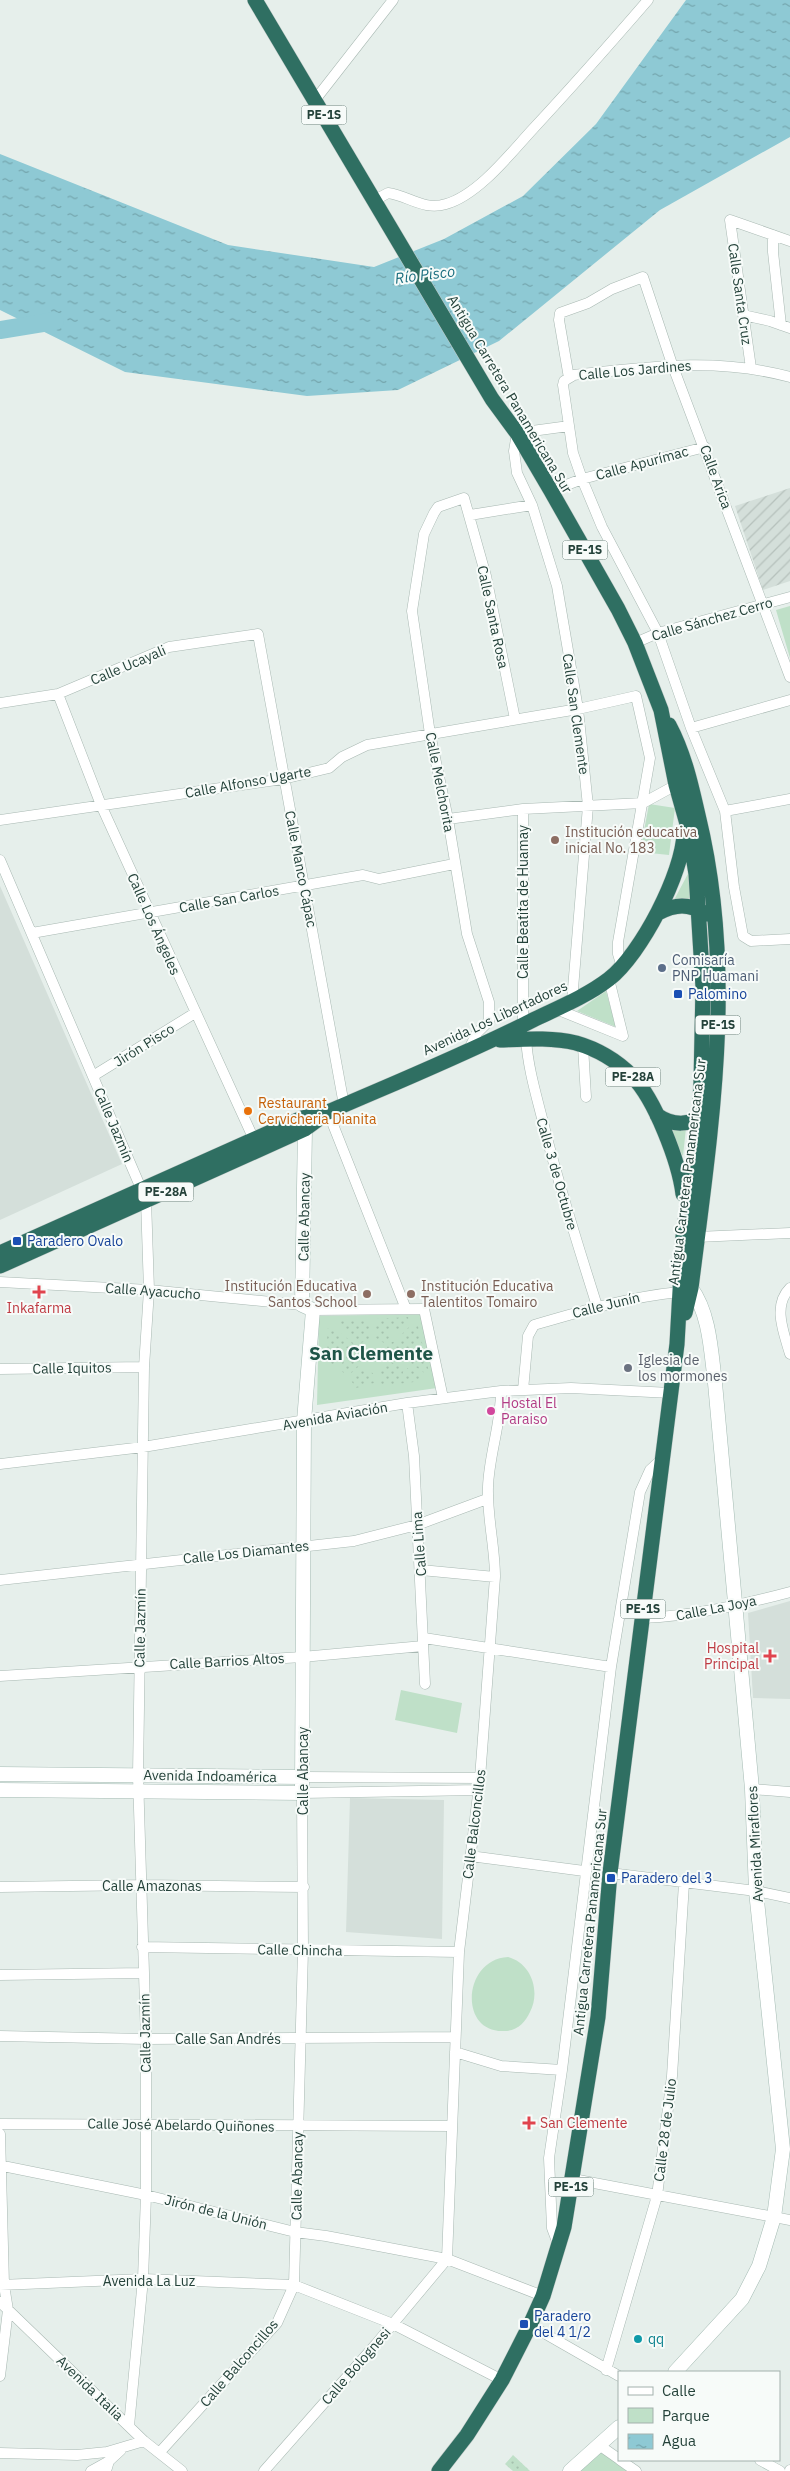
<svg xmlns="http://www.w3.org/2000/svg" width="790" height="2471" font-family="'IBM Plex Sans',sans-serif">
  <defs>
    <pattern id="industrial-furrows" width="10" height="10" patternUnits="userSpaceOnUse" patternTransform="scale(1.25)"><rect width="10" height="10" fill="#d4dfda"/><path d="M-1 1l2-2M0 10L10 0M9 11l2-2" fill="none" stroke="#b6c1bc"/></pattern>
    <pattern id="garden-dots" width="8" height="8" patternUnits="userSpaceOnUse" patternTransform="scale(1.25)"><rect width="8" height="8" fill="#bfe0c8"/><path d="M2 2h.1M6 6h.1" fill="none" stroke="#a4c1ad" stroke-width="1.8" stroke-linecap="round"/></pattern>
    <pattern id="water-ripples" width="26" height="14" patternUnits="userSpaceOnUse" patternTransform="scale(1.25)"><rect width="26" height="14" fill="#8ec9d4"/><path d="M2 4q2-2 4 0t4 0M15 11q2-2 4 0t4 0" fill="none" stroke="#74a5ad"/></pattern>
  </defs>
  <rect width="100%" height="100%" fill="#e6efeb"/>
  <path fill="#d4dfda" d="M 0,886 L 122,1164 L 0,1220 Z
    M 790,1601 L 790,1699 L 753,1698 L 748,1613 Z
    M 350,1798 L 444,1800 L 442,1939 L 346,1932 Z"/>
  <path fill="url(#industrial-furrows)" d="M 790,488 L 790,581 L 763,590 L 735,506 Z"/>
  <path fill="#bfe0c8" d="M 790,606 L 790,658 L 776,610 Z
    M 649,804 L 675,808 L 669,855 L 640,852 Z
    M 690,870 L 696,894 L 689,901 L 674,900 Z
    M 606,991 L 616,1027 L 577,1011 Z
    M 666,1126 L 686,1128 L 683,1156 Z
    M 420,1314 L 437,1388 L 317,1405 L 319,1316 Z
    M 401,1690 L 462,1703 L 457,1733 L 395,1720 Z
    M 508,1957 C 531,1963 541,1991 530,2012 C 525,2023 517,2031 504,2031 C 458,2033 463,1959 508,1957 Z
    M 601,2448 L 633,2471 L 575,2471 Z"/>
  <path fill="url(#garden-dots)" d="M 408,1317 L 409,1320 L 399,1330 L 392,1329 L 388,1331 L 389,1338 L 384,1343 L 376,1338 L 376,1319 Z
    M 338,1319 L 371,1319 L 371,1338 L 361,1343 L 337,1322 Z
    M 412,1324 L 418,1326 L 429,1372 L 426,1374 L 410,1363 L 412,1358 L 417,1355 L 415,1350 L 408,1350 L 410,1357 L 407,1363 L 391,1357 L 387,1347 L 392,1342 L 401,1341 L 402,1334 Z
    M 333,1327 L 358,1347 L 357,1350 L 341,1347 L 335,1366 L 328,1365 L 327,1329 Z
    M 346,1352 L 356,1354 L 359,1366 L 348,1376 L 340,1370 Z
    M 390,1362 L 405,1367 L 402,1375 L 399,1377 L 401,1380 L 405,1379 L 407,1368 L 424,1377 L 422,1381 L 381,1386 L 378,1372 L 383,1370 Z
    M 361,1369 L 365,1372 L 373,1373 L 374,1383 L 356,1388 L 350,1379 Z
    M 513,2455 L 530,2471 L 513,2471 L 505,2464 Z"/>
  <path fill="url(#water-ripples)" d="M 686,0 L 790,0 L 790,137 L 660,210 L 499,341 L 398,390 L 307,396 L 125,372 L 0,310 L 0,154 L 228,245 L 374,267 L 444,239 L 523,196 L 596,124 Z"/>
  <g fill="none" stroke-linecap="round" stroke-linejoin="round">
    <path stroke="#8ec9d4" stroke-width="18" d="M 0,330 L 55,321"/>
    <g stroke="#a8b8b2" stroke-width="11">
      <path id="street" d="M 315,100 L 393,0
        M 375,200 L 388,193 C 409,196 424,211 446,204 C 478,195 510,154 532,130 C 571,88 610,44 648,0
        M 773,235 L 773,252 L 781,325
        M 743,315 L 770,321 L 790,328
        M 751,368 L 730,220 L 790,241
        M 790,377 C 716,357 648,367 574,375 L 564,381 L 563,385 L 573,453 L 582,479 L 602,527 L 658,633 L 691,728 L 725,811 L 734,887 L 743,936 L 751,941 L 790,939
        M 569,378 L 559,320 L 560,313 L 588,303 L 612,289 L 643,277 L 672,364 L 790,677
        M 569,426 L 517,433 L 514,451 L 517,473 L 532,505 L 557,586 L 578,709 L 588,806 L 572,1001
        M 551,491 L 582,479 L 705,447
        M 470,515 L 532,505
        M 635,643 L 658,633 L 790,597
        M 58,694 L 101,805 L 256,1144
        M 0,703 L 58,694 L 169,647 L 258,634 L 344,1105
        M 691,728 L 790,700
        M 725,811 L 790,799
        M 448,819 L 523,809 L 643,803 L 676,785
        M 0,820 L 283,779 L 329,768 L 342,757 L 367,745 L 578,709 L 636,696 L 650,758 L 618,942 L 618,954 L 622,967
        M 0,860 L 146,1200 L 149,1290 L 144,1367 L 138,1775 L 146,2039 L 146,2195 L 143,2279 L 129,2426
        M 32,933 L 363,875 L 379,879 L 454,864
        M 556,1009 L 623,1036 L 609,979
        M 523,1025 L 523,809
        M 526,1039 C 528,1068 536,1094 543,1122 C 558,1184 578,1245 597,1306
        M 583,1046 L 586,1097
        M 468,1051 L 477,1033 L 489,1021 L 489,1002 L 467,934 L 448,819 L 430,734 L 412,611 L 424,534 L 434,513 L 438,507 L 464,498 L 486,576 L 515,719
        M 93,1076 L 195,1013
        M 328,1112 L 406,1309
        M 697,1237 L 790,1233
        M 0,1282 L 149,1290 L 302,1305
        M 790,1288 C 772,1306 784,1333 790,1354
        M 313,1310 L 424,1309 L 443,1398
        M 0,1369 L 144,1367
        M 523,1390 L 528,1336 L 534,1325 C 582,1311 629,1297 679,1292
        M 407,1403 L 414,1456 L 425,1684
        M 0,1464 L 143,1447 L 407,1403 L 501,1391 L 571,1388 L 671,1393
        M 421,1570 L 495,1577
        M 0,1580 L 354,1541 L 417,1525 L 487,1499
        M 642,1618 C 693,1616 741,1605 790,1592
        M 424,1638 L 611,1667
        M 0,1676 L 302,1657 L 423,1646
        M 303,1777 L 480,1778
        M 752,1789 L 790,1792
        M 470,1856 L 584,1871
        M 610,1873 L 756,1891 L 790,1898
        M 0,1887 L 142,1885 L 304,1887
        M 142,1947 L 459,1952
        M 0,1975 L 144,1973
        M 0,2036 L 146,2039 L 455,2037
        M 455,2052 L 501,2066 L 562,2070
        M 0,2124 L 452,2126
        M 0,2134 L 4,2285 L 8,2310 L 0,2376
        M 3,2166 L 146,2195 L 295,2232 L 326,2236 L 447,2259 L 543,2296
        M 573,2179 L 790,2220
        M 558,2244 L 552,2228 L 549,2158 L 562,2070 L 611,1667 L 640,1492 L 650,1470 L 662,1459
        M 0,2285 L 143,2279 L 294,2285 L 393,2324 L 502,2380
        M 0,2302 L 144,2441 L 182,2471
        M 530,2325 L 619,2376
        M 606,2370 L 657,2196 L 672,2076 L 684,1883
        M 599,2445 L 619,2459
        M 160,2452 L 277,2323 L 294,2285 L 303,1950 L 302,1793 L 479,1790
        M 0,2453 L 77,2455 L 107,2452 L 144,2441
        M 620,2460 L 636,2471
        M 760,2460 L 780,2471
        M 91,2471 L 109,2461
        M 106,2471 L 109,2461 L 121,2450
        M 264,2471 L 376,2344 L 447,2259 L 459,1952 L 480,1778 L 495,1577 C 495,1547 487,1517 488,1487 C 489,1455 501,1424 501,1391
        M 790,2471 L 790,2470"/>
    </g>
    <g stroke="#a4bbb3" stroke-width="15">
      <path id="secondary" d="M 0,1774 L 303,1777
        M 0,1790 L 302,1793 L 304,1421 L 313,1310 L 302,1305 L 305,1129
        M 675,2372 L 742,2299 L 759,2266 L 774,2217 L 783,2149 L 756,1891 L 752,1789 L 715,1383 C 711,1352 710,1314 691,1288
        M 570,2471 L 619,2427"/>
    </g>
    <g stroke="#c2cac8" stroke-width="16">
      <path id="highway" d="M 255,0 L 492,399 L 517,433 L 551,491 L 618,609 L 635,643 L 661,710 L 676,785 L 689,831 L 696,874 L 703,987 L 701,1083 L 699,1119 L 683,1237 L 677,1344 L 610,1873 L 598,2017 L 564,2227 L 543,2296 L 530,2325 L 502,2380 L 467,2435 L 439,2471
        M 669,725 C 684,753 691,784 698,815 C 737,974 711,1128 691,1288 L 685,1313
        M 658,913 C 675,904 689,903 706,914
        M 500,1040 C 525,1039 552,1037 576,1043 C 597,1049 617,1061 632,1076 C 655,1099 679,1162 683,1194
        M 657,1115 C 672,1126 690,1126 706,1114
        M 0,1253 L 302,1118 L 328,1112 C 397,1082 466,1054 533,1020 C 558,1008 587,996 609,979 C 641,954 683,873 684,833
        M 0,1266 L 305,1129 L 320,1118"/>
    </g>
    <use href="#street" stroke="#fff" stroke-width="10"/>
    <use href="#secondary" stroke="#fff" stroke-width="14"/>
    <use href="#highway" stroke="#2f6f62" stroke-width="15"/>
  </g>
  <g fill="#8d6e63" stroke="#f7fbf9" stroke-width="2">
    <circle cx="555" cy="840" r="5"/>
    <circle cx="367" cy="1294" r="5"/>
    <circle cx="411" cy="1294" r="5"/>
  </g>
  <circle fill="#5c6f8a" stroke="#f7fbf9" stroke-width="2" cx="662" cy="968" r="5"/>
  <g fill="#1a4fb4" stroke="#f7fbf9" stroke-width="2">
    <rect x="673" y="989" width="10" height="10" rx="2.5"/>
    <rect x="12" y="1236" width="10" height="10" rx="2.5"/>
    <rect x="606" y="1873" width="10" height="10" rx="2.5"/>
    <rect x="519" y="2319" width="10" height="10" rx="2.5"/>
  </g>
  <circle fill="#e8710a" stroke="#f7fbf9" stroke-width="2" cx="248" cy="1111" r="5"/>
  <g fill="#e0444e" stroke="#f7fbf9" stroke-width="2">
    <path d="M36.5 1284.5h5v5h5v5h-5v5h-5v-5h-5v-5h5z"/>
    <path d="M767.5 1648.5h5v5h5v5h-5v5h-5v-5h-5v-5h5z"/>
    <path d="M526.5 2115.5h5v5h5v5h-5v5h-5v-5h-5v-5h5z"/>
  </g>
  <circle fill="#6b7280" stroke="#f7fbf9" stroke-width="2" cx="628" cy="1368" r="5"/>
  <circle fill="#d1479c" stroke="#f7fbf9" stroke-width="2" cx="491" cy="1411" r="5"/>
  <circle fill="#0f9aa8" stroke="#f7fbf9" stroke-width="2" cx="638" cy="2339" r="5"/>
  <g text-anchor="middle" stroke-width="4" stroke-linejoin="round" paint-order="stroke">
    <g fill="#f7fbf9" stroke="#637a73" stroke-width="1">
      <rect x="301.5" y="105.5" width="45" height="19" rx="4"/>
      <rect x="562.5" y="540.5" width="45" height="19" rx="4"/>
      <rect x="695.5" y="1015.5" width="45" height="19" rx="4"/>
      <rect x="605.5" y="1067.5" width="55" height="19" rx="4"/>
      <rect x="138.5" y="1182.5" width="55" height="19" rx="4"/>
      <rect x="620.5" y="1599.5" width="45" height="19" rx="4"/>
      <rect x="548.5" y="2177.5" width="45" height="19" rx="4"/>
    </g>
    <g font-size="12" font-weight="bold" fill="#24423a">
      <text x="324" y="119">PE-1S</text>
      <text x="585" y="554">PE-1S</text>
      <text x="718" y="1029">PE-1S</text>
      <text x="633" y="1081">PE-28A</text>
      <text x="166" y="1196">PE-28A</text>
      <text x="643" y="1613">PE-1S</text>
      <text x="571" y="2191">PE-1S</text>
    </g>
    <g font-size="14" fill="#24423a" stroke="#f7fbf9">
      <text transform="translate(740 294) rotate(82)" y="5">Calle Santa Cruz</text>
      <text transform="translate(635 370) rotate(-5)" y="5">Calle Los Jardines</text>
      <text transform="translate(510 394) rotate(59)" y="5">Antigua Carretera Panamericana Sur</text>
      <text transform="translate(642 463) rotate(-15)" y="5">Calle Apurímac</text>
      <text transform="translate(716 477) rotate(70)" y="5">Calle Arica</text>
      <text transform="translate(493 617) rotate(78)" y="5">Calle Santa Rosa</text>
      <text transform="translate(712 619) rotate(-16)" y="5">Calle Sánchez Cerro</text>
      <text transform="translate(128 665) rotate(-23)" y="5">Calle Ucayali</text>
      <text transform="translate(576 714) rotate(82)" y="5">Calle San Clemente</text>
      <text transform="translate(248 782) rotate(-10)" y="5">Calle Alfonso Ugarte</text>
      <text transform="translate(440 782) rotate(79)" y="5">Calle Melchorita</text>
      <text transform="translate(301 869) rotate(79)" y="5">Calle Manco Cápac</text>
      <text transform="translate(229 899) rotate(-10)" y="5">Calle San Carlos</text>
      <text transform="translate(523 902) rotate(-90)" y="5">Calle Beatita de Huamay</text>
      <text transform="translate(154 924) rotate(66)" y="5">Calle Los Ángeles</text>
      <text transform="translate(495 1018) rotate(-25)" y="5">Avenida Los Libertadores</text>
      <text transform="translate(144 1045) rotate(-32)" y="5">Jirón Pisco</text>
      <text transform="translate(114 1125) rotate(67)" y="5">Calle Jazmín</text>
      <text transform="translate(687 1172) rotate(-83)" y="5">Antigua Carretera Panamericana Sur</text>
      <text transform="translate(557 1174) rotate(74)" y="5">Calle 3 de Octubre</text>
      <text transform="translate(304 1217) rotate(-89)" y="5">Calle Abancay</text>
      <text transform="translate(153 1291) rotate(4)" y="5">Calle Ayacucho</text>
      <text transform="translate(606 1305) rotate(-14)" y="5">Calle Junín</text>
      <text transform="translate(72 1368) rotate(-1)" y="5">Calle Iquitos</text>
      <text transform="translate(335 1416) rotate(-10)" y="5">Avenida Aviación</text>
      <text transform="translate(419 1544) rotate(-94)" y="5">Calle Lima</text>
      <text transform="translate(246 1552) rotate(-6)" y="5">Calle Los Diamantes</text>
      <text transform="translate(716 1608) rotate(-11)" y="5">Calle La Joya</text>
      <text transform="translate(140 1628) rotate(-89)" y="5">Calle Jazmín</text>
      <text transform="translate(227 1661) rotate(-3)" y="5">Calle Barrios Altos</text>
      <text transform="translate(303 1771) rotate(-90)" y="5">Calle Abancay</text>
      <text transform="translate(210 1776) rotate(1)" y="5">Avenida Indoamérica</text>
      <text transform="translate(474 1824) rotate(-83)" y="5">Calle Balconcillos</text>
      <text transform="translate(755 1844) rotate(-93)" y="5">Avenida Miraflores</text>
      <text x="152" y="1891">Calle Amazonas</text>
      <text transform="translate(590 1922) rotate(-84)" y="5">Antigua Carretera Panamericana Sur</text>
      <text transform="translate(300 1950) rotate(1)" y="5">Calle Chincha</text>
      <text transform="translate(145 2033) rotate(-91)" y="5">Calle Jazmín</text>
      <text x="228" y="2044">Calle San Andrés</text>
      <text transform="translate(181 2125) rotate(1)" y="5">Calle José Abelardo Quiñones</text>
      <text transform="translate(665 2130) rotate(-83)" y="5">Calle 28 de Julio</text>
      <text transform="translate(297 2176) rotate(-89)" y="5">Calle Abancay</text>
      <text transform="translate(216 2212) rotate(14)" y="5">Jirón de la Unión</text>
      <text x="149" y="2286">Avenida La Luz</text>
      <text transform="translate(239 2363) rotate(-49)" y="5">Calle Balconcillos</text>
      <text transform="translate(356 2366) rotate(-49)" y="5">Calle Bolognesi</text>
      <text transform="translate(90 2388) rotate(44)" y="5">Avenida Italia</text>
    </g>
    <g font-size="14" fill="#785e54" stroke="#f7fbf9" text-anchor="start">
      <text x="565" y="837">Institución educativa<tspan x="565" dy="16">inicial No. 183</tspan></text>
      <text x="357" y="1291" text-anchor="end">Institución Educativa<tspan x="357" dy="16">Santos School</tspan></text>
      <text x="421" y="1291">Institución Educativa<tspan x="421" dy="16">Talentitos Tomairo</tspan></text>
    </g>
    <g font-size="14" fill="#4e5e75" stroke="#f7fbf9" text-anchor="start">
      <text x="672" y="965">Comisaría<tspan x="672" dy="16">PNP Huamani</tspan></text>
    </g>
    <g font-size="14" fill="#164399" stroke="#f7fbf9" text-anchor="start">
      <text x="688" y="999">Palomino</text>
      <text x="27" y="1246">Paradero Ovalo</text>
      <text x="621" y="1883">Paradero del 3</text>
      <text x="534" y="2321">Paradero<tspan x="534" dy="16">del 4 1/2</tspan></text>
    </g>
    <g font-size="14" fill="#c56008" stroke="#f7fbf9" text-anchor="start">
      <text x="258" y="1108">Restaurant<tspan x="258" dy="16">Cervicheria Dianita</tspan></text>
    </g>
    <g font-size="14" fill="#be3a42" stroke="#f7fbf9">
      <text x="39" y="1313">Inkafarma</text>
      <text x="759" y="1653" text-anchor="end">Hospital<tspan x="759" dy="16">Principal</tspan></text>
      <text x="540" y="2128" text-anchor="start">San Clemente</text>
    </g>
    <g font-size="14" fill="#5b616d" stroke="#f7fbf9" text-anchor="start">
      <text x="638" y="1365">Iglesia de<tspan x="638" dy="16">los mormones</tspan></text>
    </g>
    <g font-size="14" fill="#b23c85" stroke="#f7fbf9" text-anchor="start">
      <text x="501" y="1408">Hostal El<tspan x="501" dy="16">Paraiso</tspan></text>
    </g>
    <g font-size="14" fill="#0d838f" stroke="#f7fbf9" text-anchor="start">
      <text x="648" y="2344">qq</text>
    </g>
    <g font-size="15" font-style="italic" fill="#1c6f80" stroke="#f7fbf9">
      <text transform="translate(425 275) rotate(-7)" y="5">Río Pisco</text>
    </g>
    <g font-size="19" font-weight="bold" fill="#1f5548" stroke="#f7fbf9">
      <text x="371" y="1360">San Clemente</text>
    </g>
  </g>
  <rect x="618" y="2371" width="162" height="90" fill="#f7fbf9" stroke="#a3b1ad"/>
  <rect x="628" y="2387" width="25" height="8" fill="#ffffff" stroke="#a3b1ad"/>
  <text x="662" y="2396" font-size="15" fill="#24423a">Calle</text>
  <rect x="628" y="2408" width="25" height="15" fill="#bfe0c8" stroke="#a3b1ad"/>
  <text x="662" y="2421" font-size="15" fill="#24423a">Parque</text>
  <rect x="628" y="2434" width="25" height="15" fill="url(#water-ripples)" stroke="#a3b1ad"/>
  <text x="662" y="2446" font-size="15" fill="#24423a">Agua</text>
</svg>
